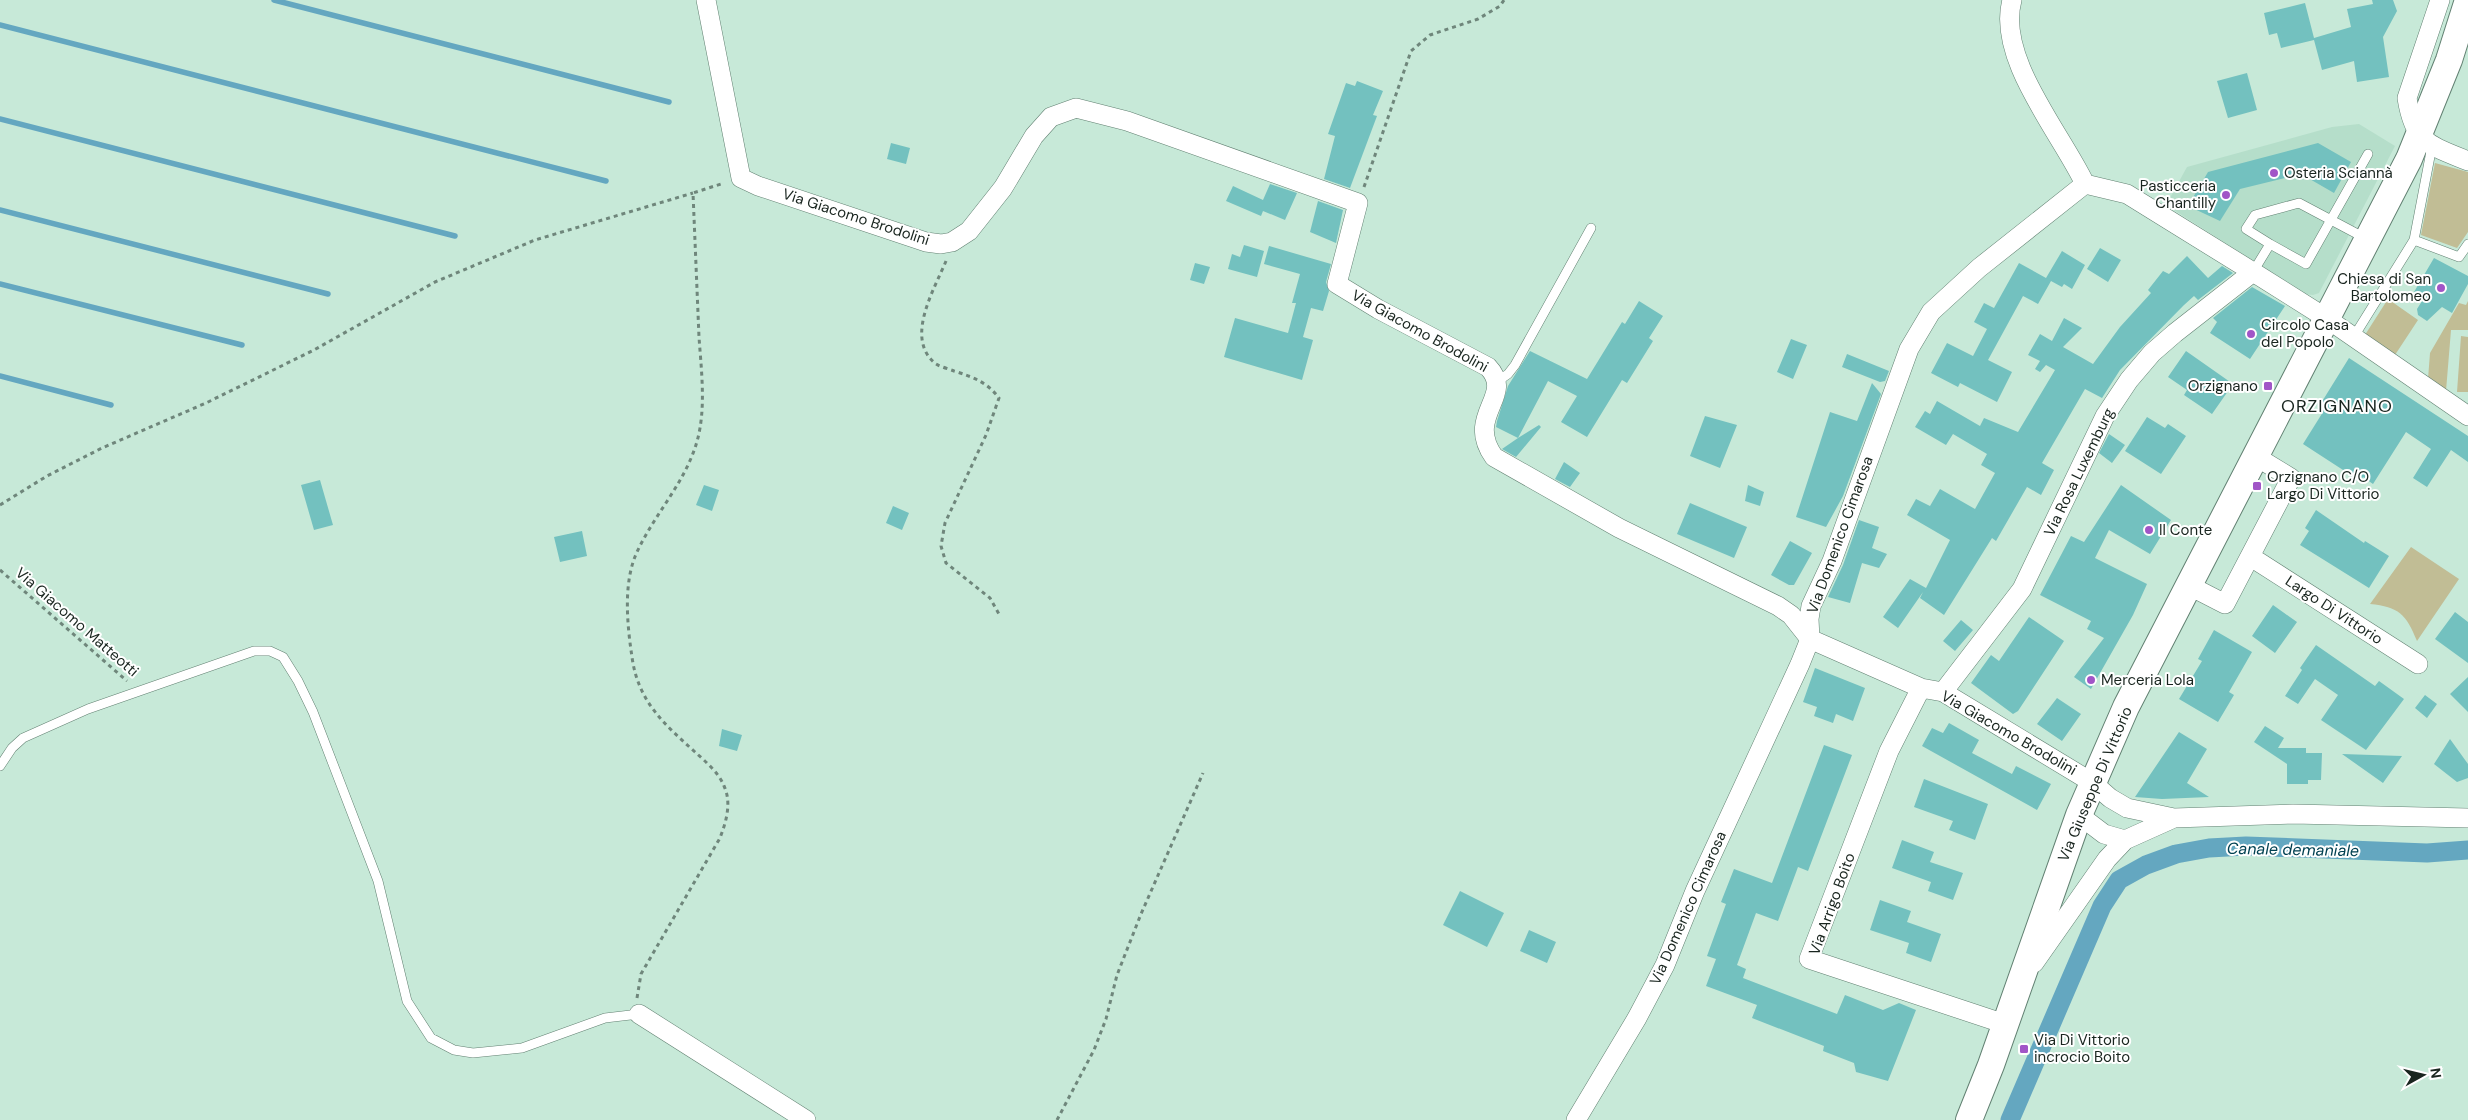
<svg xmlns="http://www.w3.org/2000/svg" width="2468" height="1120" font-family="'DM Sans',sans-serif">
  <rect width="100%" height="100%" fill="#c7e9d8"/>
  <path fill="#b5deca" d="M 2359,124 L 2395,146 L 2319,293 L 2313,295 L 2305,294 L 2166,205 L 2187,167 L 2332,127 Z"/>
  <path fill="#c1bd95" d="M 2435,163 L 2468,172 L 2468,232 L 2457,248 L 2421,235 Z
    M 2388,299 L 2418,320 L 2393,358 L 2363,338 Z
    M 2468,301 L 2468,330 L 2451,330 L 2446,391 L 2428,379 L 2430,353 L 2459,303 L 2466,305 Z
    M 2461,336 L 2468,337 L 2468,392 L 2457,392 Z
    M 2411,547 L 2459,579 L 2417,641 C 2406,614 2399,607 2370,604 Z"/>
  <g fill="none" stroke-linecap="round" stroke-linejoin="round">
    <path stroke="#64a7c0" stroke-width="5.5" d="M 274,0 L 669,102
      M 0,25 L 606,181
      M 0,119 L 455,236
      M 0,210 L 328,294
      M 0,284 L 242,345
      M 0,376 L 111,405"/>
    <path stroke="#64a7c0" stroke-width="19" d="M 2010,1120 L 2102,906 L 2119,880 L 2146,865 L 2176,854 L 2209,848 L 2246,846 L 2427,853 L 2468,850"/>
  </g>
  <path fill="#73c1bf" d="M 2372,0 L 2393,0 L 2397,11 L 2383,37 L 2389,77 L 2357,82 L 2354,61 L 2322,70 L 2314,40 L 2281,48 L 2277,33 L 2269,35 L 2264,13 L 2305,3 L 2314,38 L 2351,27 L 2347,9 L 2373,4 Z
    M 2247,73 L 2257,110 L 2228,118 L 2217,81 Z
    M 1357,81 L 1383,91 L 1373,115 L 1377,116 L 1350,188 L 1324,179 L 1335,136 L 1328,134 L 1346,83 L 1355,86 Z
    M 891,143 L 910,148 L 906,164 L 887,159 Z
    M 2318,143 L 2351,162 L 2334,193 L 2301,174 L 2240,189 L 2220,221 L 2188,206 L 2208,172 Z
    M 1270,184 L 1297,193 L 1285,220 L 1263,211 L 1261,216 L 1226,201 L 1233,186 L 1263,200 Z
    M 1318,201 L 1343,210 L 1336,243 L 1310,232 Z
    M 1244,245 L 1264,251 L 1257,277 L 1228,269 L 1232,254 L 1240,257 Z
    M 1269,246 L 1331,264 L 1326,282 L 1329,291 L 1323,311 L 1311,308 L 1303,337 L 1313,340 L 1302,380 L 1224,357 L 1235,318 L 1288,333 L 1296,303 L 1292,303 L 1300,274 L 1264,264 Z
    M 2100,248 L 2121,260 L 2108,282 L 2087,269 Z
    M 2062,251 L 2085,265 L 2072,289 L 2064,284 L 2062,287 L 2051,281 L 2038,304 L 2023,296 L 1988,360 L 2012,372 L 1997,402 L 1960,383 L 1958,387 L 1931,373 L 1947,343 L 1973,356 L 1987,329 L 1974,322 L 1984,303 L 1994,308 L 2019,263 L 2046,278 Z
    M 2187,256 L 2208,278 L 2222,266 L 2233,273 L 2198,300 L 2194,296 L 2184,305 L 2120,370 L 2102,398 L 2085,389 L 2042,463 L 2054,470 L 2041,495 L 2027,487 L 1996,541 L 1992,538 L 1944,615 L 1920,598 L 1923,592 L 1898,628 L 1883,617 L 1910,579 L 1926,588 L 1950,540 L 1907,515 L 1916,499 L 1930,506 L 1940,489 L 1975,509 L 1995,473 L 1981,465 L 1987,454 L 1953,434 L 1946,445 L 1915,427 L 1925,411 L 1930,414 L 1937,401 L 1980,426 L 1984,418 L 2018,432 L 2055,370 L 2046,365 L 2040,372 L 2035,369 L 2040,361 L 2028,355 L 2040,334 L 2052,341 L 2064,318 L 2082,328 L 2063,347 L 2093,364 L 2120,327 L 2151,293 L 2148,290 L 2163,271 L 2169,274 Z
    M 2434,258 L 2468,276 L 2468,284 L 2452,313 L 2442,307 L 2427,321 L 2418,315 L 2417,309 L 2424,298 L 2414,292 Z
    M 1195,263 L 1210,267 L 1204,284 L 1190,280 Z
    M 2252,287 L 2285,306 L 2250,359 L 2210,333 L 2217,322 L 2213,318 Z
    M 1639,301 L 1663,316 L 1649,338 L 1653,341 L 1627,383 L 1622,380 L 1587,437 L 1561,422 L 1577,396 L 1548,381 L 1518,438 L 1539,425 L 1541,427 L 1516,457 L 1502,449 L 1518,438 L 1496,427 L 1497,421 L 1508,386 L 1530,351 L 1587,379 L 1622,322 L 1625,324 Z
    M 1791,339 L 1807,345 L 1793,379 L 1777,372 Z
    M 2186,351 L 2233,384 L 2212,414 L 2184,395 L 2187,390 L 2168,377 Z
    M 1847,354 L 1889,371 L 1885,381 L 1880,382 L 1842,367 Z
    M 2349,358 L 2468,436 L 2468,462 L 2451,450 L 2427,487 L 2413,478 L 2431,449 L 2406,432 L 2373,484 L 2363,477 L 2360,481 L 2303,444 L 2323,412 L 2318,408 Z
    M 1872,383 L 1881,394 L 1843,496 L 1826,527 L 1796,517 L 1830,412 L 1857,421 Z
    M 1705,416 L 1737,425 L 1720,468 L 1690,456 Z
    M 2147,417 L 2165,428 L 2168,424 L 2186,436 L 2161,474 L 2125,451 Z
    M 2109,434 L 2125,445 L 2112,463 L 2099,453 Z
    M 1564,462 L 1580,473 L 1570,487 L 1555,479 Z
    M 320,480 L 333,525 L 314,530 L 301,485 Z
    M 704,485 L 719,490 L 712,511 L 696,505 Z
    M 1748,485 L 1764,492 L 1760,506 L 1745,501 Z
    M 2121,485 L 2171,520 L 2150,554 L 2109,530 L 2095,558 L 2147,584 L 2133,615 L 2091,689 L 2074,677 L 2104,638 L 2087,629 L 2091,621 L 2040,595 L 2071,536 L 2084,542 Z
    M 1690,503 L 1747,527 L 1734,558 L 1677,534 Z
    M 893,506 L 909,513 L 902,530 L 886,523 Z
    M 2316,510 L 2364,543 L 2365,541 L 2389,556 L 2369,588 L 2300,545 L 2309,531 L 2305,528 Z
    M 1859,520 L 1879,527 L 1872,548 L 1887,554 L 1879,568 L 1862,563 L 1850,603 L 1828,597 L 1843,565 Z
    M 582,531 L 587,556 L 560,562 L 554,537 Z
    M 1790,541 L 1812,553 L 1794,585 L 1789,585 L 1771,575 Z
    M 2273,605 L 2297,622 L 2275,653 L 2252,636 Z
    M 2455,612 L 2468,622 L 2468,663 L 2435,639 Z
    M 2029,617 L 2064,641 L 2018,711 L 2013,714 L 1971,683 L 1991,655 L 1999,661 Z
    M 1961,620 L 1973,630 L 1955,651 L 1943,641 Z
    M 2214,630 L 2252,652 L 2229,692 L 2234,695 L 2218,722 L 2179,699 L 2202,661 L 2198,659 Z
    M 2316,645 L 2375,686 L 2379,681 L 2404,699 L 2366,750 L 2321,720 L 2338,695 L 2315,679 L 2298,704 L 2285,696 L 2302,670 L 2300,668 Z
    M 1815,668 L 1865,688 L 1853,721 L 1836,714 L 1833,723 L 1814,716 L 1817,707 L 1803,702 Z
    M 2468,677 L 2468,712 L 2450,694 Z
    M 2425,695 L 2437,704 L 2427,718 L 2415,708 Z
    M 2057,698 L 2081,714 L 2062,741 L 2037,724 Z
    M 1949,723 L 1979,740 L 1972,753 L 2012,774 L 2016,766 L 2051,784 L 2037,810 L 1922,746 L 1932,728 L 1943,733 Z
    M 2265,726 L 2284,738 L 2278,748 L 2306,748 L 2306,753 L 2322,753 L 2321,780 L 2308,780 L 2308,784 L 2287,784 L 2287,764 L 2254,742 Z
    M 722,729 L 742,735 L 737,751 L 719,746 Z
    M 2179,732 L 2207,749 L 2187,783 L 2209,797 L 2162,799 L 2135,797 Z
    M 2450,739 L 2468,764 L 2468,778 L 2457,782 L 2434,764 Z
    M 1824,745 L 1852,755 L 1808,871 L 1798,867 L 1778,921 L 1756,913 L 1737,965 L 1746,969 L 1743,978 L 1837,1014 L 1845,995 L 1883,1010 L 1899,1003 L 1916,1010 L 1888,1081 L 1856,1072 L 1854,1063 L 1823,1051 L 1824,1046 L 1752,1018 L 1757,1005 L 1706,986 L 1716,959 L 1707,956 L 1726,904 L 1721,902 L 1734,869 L 1772,883 Z
    M 2342,754 L 2402,756 L 2383,783 Z
    M 1924,779 L 1988,804 L 1975,840 L 1949,830 L 1953,821 L 1914,807 Z
    M 1902,840 L 1934,852 L 1930,862 L 1963,873 L 1953,900 L 1928,891 L 1931,882 L 1892,868 Z
    M 1460,891 L 1504,913 L 1487,947 L 1443,925 Z
    M 1880,900 L 1911,911 L 1907,922 L 1941,934 L 1931,962 L 1906,953 L 1909,943 L 1870,930 Z
    M 1529,930 L 1556,942 L 1547,963 L 1520,951 Z"/>
  <g fill="none" stroke-linecap="round" stroke-linejoin="round">
    <g stroke="#628172" stroke-width="10">
      <path id="service" d="M 2414,240 L 2459,257 L 2468,244
        M 2270,244 L 2306,264 L 2368,154
        M 2253,272 L 2270,244 L 2246,229 L 2255,215 L 2299,203 L 2365,238
        M 2353,338 L 2414,240 L 2432,146
        M 1498,381 L 1508,374 L 1515,365 L 1591,228
        M 0,766 L 12,748 L 23,738 L 88,709 L 254,651 L 270,651 L 283,657 L 298,681 L 313,712 L 378,881 L 407,1001 L 431,1038 L 454,1050 L 473,1053 L 522,1048 L 605,1018 L 639,1014"/>
    </g>
    <g stroke="#628172" stroke-width="20">
      <path id="minor" d="M 706,0 L 741,178 L 758,186 L 926,242 L 941,244 L 952,242 L 969,231 L 1003,188 L 1034,136 L 1051,117 L 1076,108 L 1127,121 L 1358,203 L 1337,284 L 1378,309 L 1488,367 C 1516,396 1464,415 1494,457 L 1619,528 L 1778,606 L 1791,615 L 1810,639 L 1921,688 L 1943,692 L 2093,783 L 2110,798 L 2127,808 L 2174,818 L 2293,814 L 2468,818
        M 2440,0 L 2407,98 C 2414,143 2429,145 2468,161
        M 2085,184 L 2127,194 L 2253,272
        M 2251,557 L 2418,664
        M 2188,585 L 2225,604 L 2291,478 L 2255,456
        M 1921,688 L 1889,751 L 1809,959 L 2005,1024
        M 1943,692 L 2022,589 L 2105,416 L 2129,380 L 2152,353 L 2175,333 L 2253,272 L 2326,318 L 2468,416
        M 2079,815 L 2104,834 L 2125,840
        M 2034,963 L 2107,859 L 2125,840 L 2174,818
        M 639,1014 L 806,1120
        M 1576,1120 L 1637,1018 L 1665,965 L 1695,891 L 1800,664 L 1810,639 L 1809,619 L 1811,606 L 1832,561 L 1909,349 L 1931,312 L 1979,268 L 2085,184 C 2061,133 1996,58 2012,0"/>
    </g>
    <g stroke="#628172" stroke-width="28">
      <path id="secondary" d="M 1969,1120 L 1991,1065 L 2079,815 L 2126,707 L 2409,159 L 2449,60 L 2468,0"/>
    </g>
    <path stroke="#6f867b" stroke-width="3" stroke-dasharray="4 4" stroke-linecap="butt" d="M 1364,187 L 1411,51 L 1430,35 L 1478,19 L 1500,6 L 1504,0
      M 946,261 C 934,290 904,339 936,364 C 941,367 949,369 954,371 C 973,377 987,382 999,398 L 986,435 L 945,523 L 941,546 L 946,563 L 990,598 L 999,614
      M 0,505 L 47,476 L 102,448 L 206,403 L 314,350 L 435,282 L 535,240 L 693,193
      M 0,570 L 127,681
      M 637,998 L 641,974 L 720,838 C 726,822 732,803 724,786 C 719,773 705,761 695,752 C 663,723 638,701 632,657 C 627,624 623,582 637,552 C 657,509 692,476 700,428 C 705,399 701,366 699,337 C 697,289 695,241 693,193 L 724,183
      M 1057,1120 L 1094,1050 L 1106,1019 L 1117,975 L 1141,914 L 1203,773"/>
    <use href="#service" stroke="#fff" stroke-width="9"/>
    <use href="#minor" stroke="#fff" stroke-width="19"/>
    <use href="#secondary" stroke="#fff" stroke-width="26"/>
  </g>
  <g fill="#a155c7" stroke="#fff" stroke-width="2">
    <circle cx="2274" cy="173" r="5"/>
    <circle cx="2226" cy="195" r="5"/>
    <circle cx="2441" cy="288" r="5"/>
    <circle cx="2251" cy="334" r="5"/>
    <rect x="2263" y="381" width="10" height="10" rx="2.5"/>
    <rect x="2252" y="481" width="10" height="10" rx="2.5"/>
    <circle cx="2149" cy="530" r="5"/>
    <circle cx="2091" cy="680" r="5"/>
    <rect x="2019" y="1044" width="10" height="10" rx="2.5"/>
  </g>
  <g text-anchor="middle" stroke-width="4" stroke-linejoin="round" paint-order="stroke">
    <g font-size="15" fill="#19251f" stroke="#fff" text-anchor="start">
      <text x="2284" y="178">Osteria Sciannà</text>
      <text x="2216" y="191" text-anchor="end">Pasticceria<tspan x="2216" dy="17">Chantilly</tspan></text>
      <text x="2431" y="284" text-anchor="end">Chiesa di San<tspan x="2431" dy="17">Bartolomeo</tspan></text>
      <text x="2261" y="330">Circolo Casa<tspan x="2261" dy="17">del Popolo</tspan></text>
      <text x="2258" y="391" text-anchor="end">Orzignano</text>
      <text x="2267" y="482">Orzignano C/O<tspan x="2267" dy="17">Largo Di Vittorio</tspan></text>
      <text x="2159" y="535">Il Conte</text>
      <text x="2101" y="685">Merceria Lola</text>
      <text x="2034" y="1045">Via Di Vittorio<tspan x="2034" dy="17">incrocio Boito</tspan></text>
    </g>
    <g font-size="15" fill="#19251f" stroke="#fff">
      <text transform="translate(856 217) rotate(18)" y="5">Via Giacomo Brodolini</text>
      <text transform="translate(1420 331) rotate(29)" y="5">Via Giacomo Brodolini</text>
      <text transform="translate(2079 472) rotate(-64)" y="5">Via Rosa Luxemburg</text>
      <text transform="translate(1840 535) rotate(-70)" y="5">Via Domenico Cimarosa</text>
      <text transform="translate(2334 610) rotate(33)" y="5">Largo Di Vittorio</text>
      <text transform="translate(77 622) rotate(41)" y="5">Via Giacomo Matteotti</text>
      <text transform="translate(2009 733) rotate(30)" y="5">Via Giacomo Brodolini</text>
      <text transform="translate(2095 784) rotate(-67)" y="5">Via Giuseppe Di Vittorio</text>
      <text transform="translate(1832 904) rotate(-70)" y="5">Via Arrigo Boito</text>
      <text transform="translate(1688 908) rotate(-66)" y="5">Via Domenico Cimarosa</text>
    </g>
    <g font-size="16" font-style="italic" fill="#004051" stroke="#fff">
      <text transform="translate(2293 849) rotate(1)" y="6">Canale demaniale</text>
    </g>
    <g font-size="18" letter-spacing="1" fill="#19251f" stroke="#fff">
      <text x="2337" y="412">ORZIGNANO</text>
    </g>
  </g>
  <g transform="translate(2423 1075) rotate(82)" stroke="#ffffff" stroke-width="4" paint-order="stroke">
  <path d="M0-4L9 19L0 12L-9 19Z" fill="#19251f"/>
  <text y="-8" font-size="14" font-weight="bold" text-anchor="middle" fill="#19251f">N</text>
  </g>
</svg>
